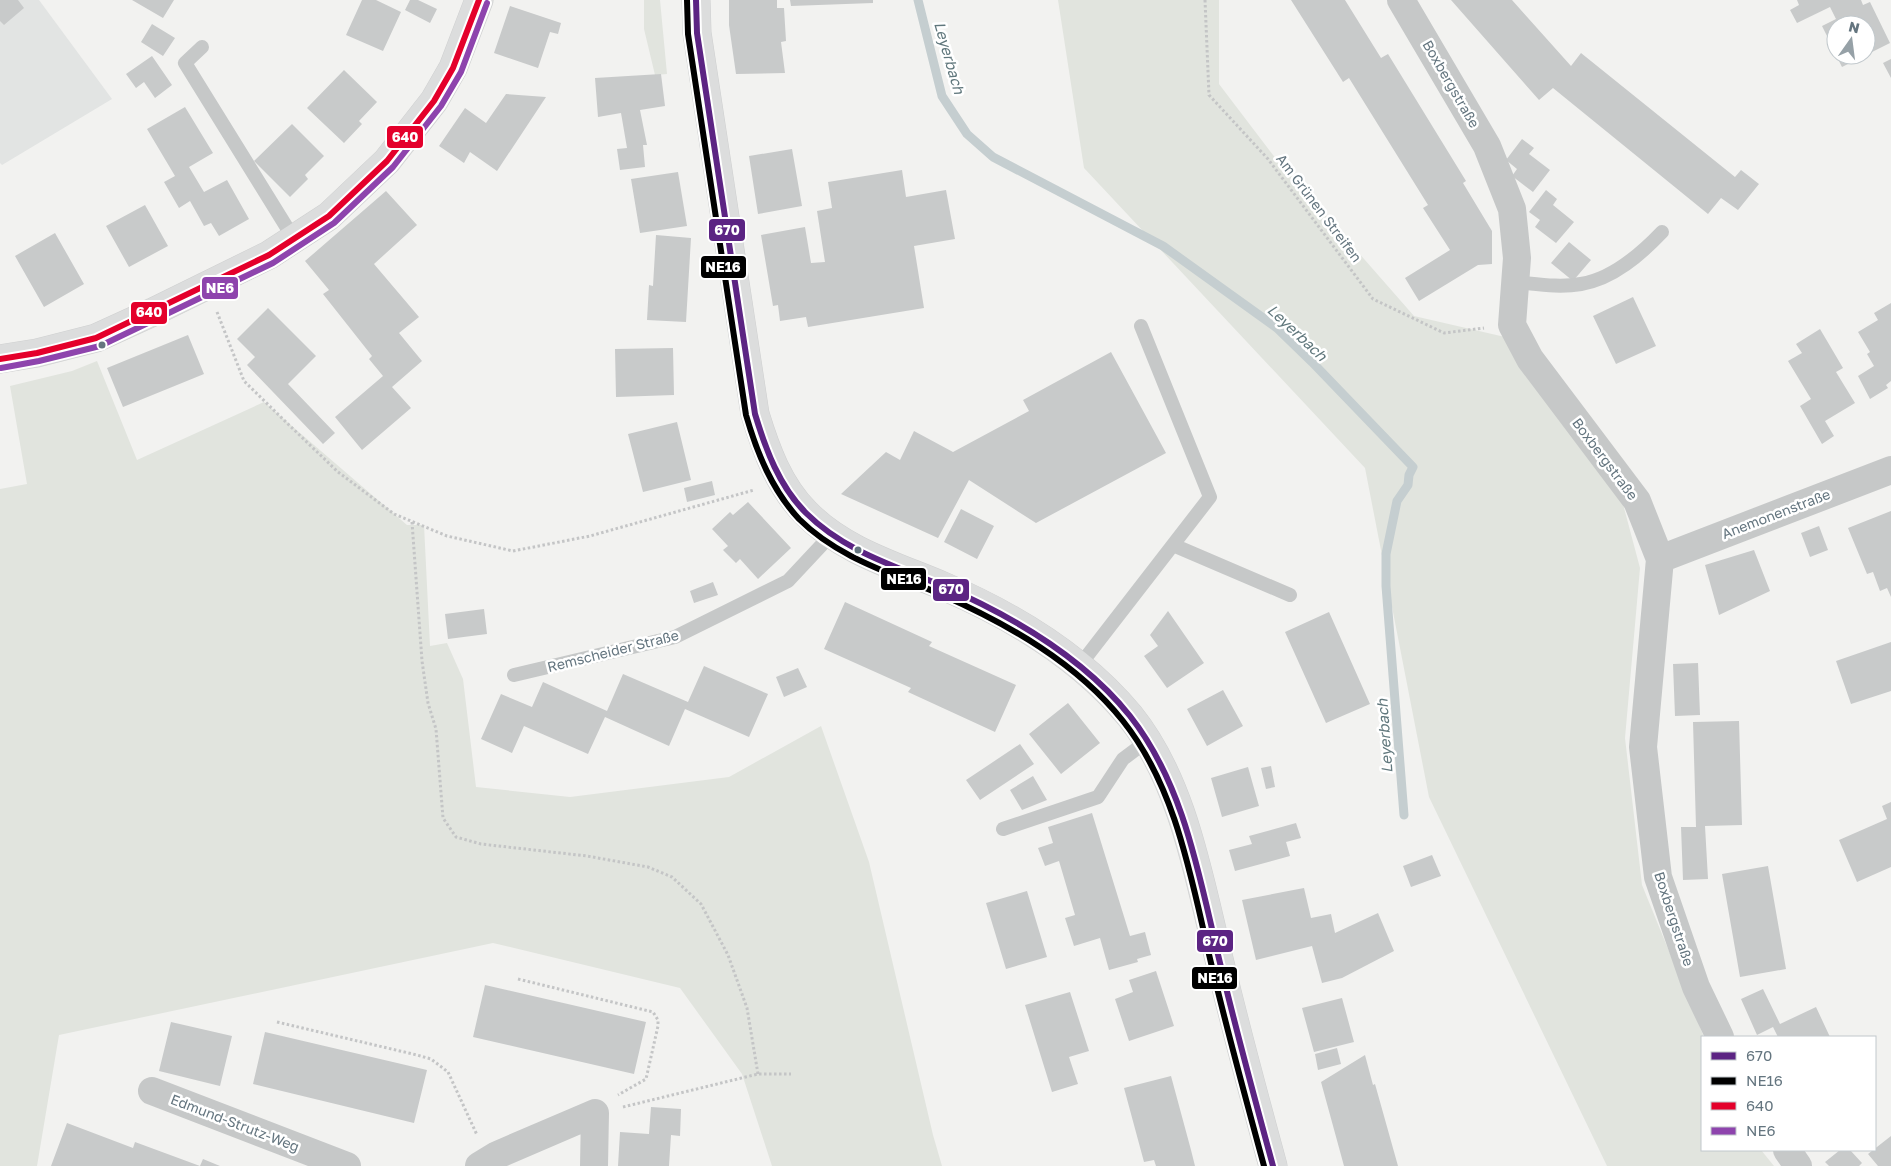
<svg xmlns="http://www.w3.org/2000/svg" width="1891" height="1166" font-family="'Golos Text',sans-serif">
  <rect width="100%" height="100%" fill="#f2f2f0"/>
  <path fill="#e2e4e3" d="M 0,0 L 39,0 L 112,99 L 2,165 L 0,163 Z"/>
  <path fill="#e1e4de" d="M 644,0 L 660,0 L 667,74 L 655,75 L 644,29 Z
    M 1058,0 L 1219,0 L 1219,84 L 1273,155 L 1414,316 L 1505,337 L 1623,504 L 1640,568 L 1625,738 L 1642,885 L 1704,1037 L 1702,1037 L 1702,1150 L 1761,1150 L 1774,1166 L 1607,1166 L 1429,797 L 1365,468 L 1084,168 Z
    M 97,361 L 137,460 L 264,402 L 407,525 L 424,525 L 430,646 L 447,643 L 463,679 L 476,787 L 570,797 L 729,777 L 821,726 L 869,862 L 933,1135 L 942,1166 L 772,1166 L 742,1074 L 680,988 L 493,943 L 59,1035 L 37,1166 L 0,1166 L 0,489 L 27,484 L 10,386 L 72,371 Z"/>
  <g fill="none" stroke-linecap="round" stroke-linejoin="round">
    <path stroke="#c5ced0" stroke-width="9" d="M 918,0 L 942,96 L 967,134 L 993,157 L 1163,246 L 1277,328 L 1312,362 L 1413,467 L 1409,475 L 1408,485 L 1397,501 L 1386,554 L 1386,586 L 1404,815"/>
  </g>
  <path fill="#c8caca" d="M 0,0 L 18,0 L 24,8 L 4,25 L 0,21 Z
    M 132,0 L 174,0 L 163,18 Z
    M 362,0 L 376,0 L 401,12 L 383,51 L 346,35 Z
    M 410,0 L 418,0 L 437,9 L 430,23 L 405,10 Z
    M 729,0 L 777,0 L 777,8 L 784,8 L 786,41 L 781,42 L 785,73 L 736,74 L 729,25 Z
    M 790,0 L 873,0 L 873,3 L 791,6 Z
    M 1291,0 L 1345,0 L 1381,58 L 1388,54 L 1466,181 L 1463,183 L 1492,231 L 1492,264 L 1478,265 L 1419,301 L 1405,278 L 1450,250 L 1423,208 L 1428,205 L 1349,78 L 1343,82 Z
    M 1451,0 L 1512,0 L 1571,66 L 1581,53 L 1735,177 L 1741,170 L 1759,184 L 1738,210 L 1721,198 L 1708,214 L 1553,88 L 1539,100 Z
    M 1797,0 L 1861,0 L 1863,5 L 1870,2 L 1890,43 L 1842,67 L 1836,55 L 1866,55 L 1866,25 L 1836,25 L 1836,54 L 1822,26 L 1836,19 L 1830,7 L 1797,23 L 1790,10 L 1799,5 Z
    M 510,6 L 561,23 L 558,34 L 550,32 L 538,68 L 494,53 Z
    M 152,24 L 175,38 L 163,56 L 141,42 Z
    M 152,56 L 172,85 L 155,98 L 144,82 L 136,88 L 126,74 Z
    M 1891,59 L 1891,78 L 1883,63 Z
    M 344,70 L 377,102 L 359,121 L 362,124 L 344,143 L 307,108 Z
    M 661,74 L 665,106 L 640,110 L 647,145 L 643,145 L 645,167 L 620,170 L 617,149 L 627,148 L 621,113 L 598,117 L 595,78 Z
    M 506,94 L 546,97 L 497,171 L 470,152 L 464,163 L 439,146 L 465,108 L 486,123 Z
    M 185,107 L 213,153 L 189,167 L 204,192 L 227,180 L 249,219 L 219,236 L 211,223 L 204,226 L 190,201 L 179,208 L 164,182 L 175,176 L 147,129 Z
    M 292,124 L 324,156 L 305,175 L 308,179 L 290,197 L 254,161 Z
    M 1522,139 L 1534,148 L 1529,154 L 1550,170 L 1533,192 L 1512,176 L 1517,169 L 1506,160 Z
    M 792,149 L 802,206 L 758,214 L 749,156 Z
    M 902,170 L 906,197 L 946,190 L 955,239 L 914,246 L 924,308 L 808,327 L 806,317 L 780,321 L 778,305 L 773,306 L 761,235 L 805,227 L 811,263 L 825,262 L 817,211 L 832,208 L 828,182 Z
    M 678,172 L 687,226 L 640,233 L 631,179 Z
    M 1546,190 L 1557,199 L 1553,205 L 1574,222 L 1556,243 L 1535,227 L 1540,220 L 1529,212 Z
    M 386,191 L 417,225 L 374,264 L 419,317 L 399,333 L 422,361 L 392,387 L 411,408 L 362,450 L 335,417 L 383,376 L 369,359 L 372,356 L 323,294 L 329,290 L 305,261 Z
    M 145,205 L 168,246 L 129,267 L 106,226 Z
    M 55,233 L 84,284 L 44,307 L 15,256 Z
    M 656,235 L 691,238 L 686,322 L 647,320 L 649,285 L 653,286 Z
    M 1569,242 L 1591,260 L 1573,281 L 1551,263 Z
    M 1633,297 L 1656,346 L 1616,364 L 1593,316 Z
    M 1891,303 L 1891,381 L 1886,385 L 1888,388 L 1870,399 L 1858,376 L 1874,366 L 1867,354 L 1870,352 L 1858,332 L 1878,320 L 1874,313 Z
    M 268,308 L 316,356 L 288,384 L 335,433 L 323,444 L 247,365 L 255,357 L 237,339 Z
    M 1820,329 L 1843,368 L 1836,372 L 1855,403 L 1825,421 L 1834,436 L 1822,444 L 1800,406 L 1811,399 L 1788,361 L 1802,353 L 1796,344 Z
    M 188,335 L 204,374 L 123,407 L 107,368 Z
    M 673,348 L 674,395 L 616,397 L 615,349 Z
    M 1111,352 L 1166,453 L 1036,523 L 969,480 L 938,538 L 841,494 L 886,452 L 900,460 L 914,431 L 953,452 L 1029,411 L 1023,400 Z
    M 677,422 L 691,480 L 643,492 L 628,434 Z
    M 712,481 L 715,495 L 687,502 L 684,488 Z
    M 748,502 L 791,548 L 758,579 L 740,559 L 736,563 L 723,550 L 728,546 L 712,529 L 730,512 L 733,515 Z
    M 961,509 L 994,526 L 977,559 L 944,542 Z
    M 1891,511 L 1891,597 L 1887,588 L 1880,591 L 1873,572 L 1867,574 L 1848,528 Z
    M 1819,526 L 1828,550 L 1810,557 L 1801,533 Z
    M 1754,550 L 1770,591 L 1719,615 L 1705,565 Z
    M 713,582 L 718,595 L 694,603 L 690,591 Z
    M 845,602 L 932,642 L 929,646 L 1016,685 L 995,732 L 908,692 L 911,688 L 824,649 Z
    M 484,609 L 487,634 L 448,639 L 445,614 Z
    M 1168,611 L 1204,663 L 1167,688 L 1144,656 L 1158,646 L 1150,635 Z
    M 1329,612 L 1370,704 L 1326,723 L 1285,632 Z
    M 1891,642 L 1891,691 L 1851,704 L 1836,661 Z
    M 1698,663 L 1700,715 L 1675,716 L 1673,664 Z
    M 704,666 L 768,694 L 749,737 L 685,709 L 669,746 L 605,717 L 588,754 L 524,726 L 512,753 L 481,739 L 501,694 L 532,707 L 543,682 L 607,711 L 623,674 L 688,702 Z
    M 798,668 L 807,687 L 784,697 L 776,677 Z
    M 1223,690 L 1243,726 L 1207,746 L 1187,709 Z
    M 1068,703 L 1100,743 L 1061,774 L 1029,734 Z
    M 1739,721 L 1742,825 L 1705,826 L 1708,879 L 1683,880 L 1681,827 L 1696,827 L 1693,722 Z
    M 1020,744 L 1034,764 L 980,800 L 966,780 Z
    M 1271,766 L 1275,787 L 1266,789 L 1261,768 Z
    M 1248,767 L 1259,806 L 1222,817 L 1211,778 Z
    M 1033,776 L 1047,800 L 1022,810 L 1010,790 Z
    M 1891,802 L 1891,867 L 1857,882 L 1839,840 L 1887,819 L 1882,806 Z
    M 1092,813 L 1130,936 L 1145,932 L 1151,955 L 1137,959 L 1138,962 L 1109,970 L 1100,938 L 1074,946 L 1065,918 L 1075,915 L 1059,861 L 1045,866 L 1038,848 L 1053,843 L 1048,827 Z
    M 1296,823 L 1301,838 L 1286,842 L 1290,856 L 1235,871 L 1229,850 L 1252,844 L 1249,836 Z
    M 1432,855 L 1441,876 L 1411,887 L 1403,866 Z
    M 1768,866 L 1786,969 L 1740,977 L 1722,874 Z
    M 1304,888 L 1311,918 L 1331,914 L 1335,933 L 1378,913 L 1394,951 L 1342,978 L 1322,983 L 1312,946 L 1256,960 L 1242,900 Z
    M 1027,891 L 1047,957 L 1006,969 L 986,903 Z
    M 1156,971 L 1174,1026 L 1129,1041 L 1115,999 L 1133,992 L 1129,980 Z
    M 485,985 L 646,1022 L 634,1074 L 473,1037 Z
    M 1763,989 L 1780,1024 L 1816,1007 L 1830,1037 L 1778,1037 L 1773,1027 L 1757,1035 L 1741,999 Z
    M 1070,992 L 1089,1051 L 1069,1057 L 1078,1084 L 1052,1092 L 1025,1005 Z
    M 1342,998 L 1354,1042 L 1314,1052 L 1302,1008 Z
    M 171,1022 L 232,1036 L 220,1086 L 159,1071 Z
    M 265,1032 L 427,1070 L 414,1123 L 253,1084 Z
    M 1337,1048 L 1341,1064 L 1318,1070 L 1315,1054 Z
    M 1365,1055 L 1373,1085 L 1375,1084 L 1398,1166 L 1344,1166 L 1321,1082 Z
    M 1171,1076 L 1191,1150 L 1195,1166 L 1156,1166 L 1154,1160 L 1144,1162 L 1124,1088 Z
    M 651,1107 L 681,1109 L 680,1136 L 671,1135 L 669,1166 L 618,1166 L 620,1132 L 649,1134 Z
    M 67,1123 L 133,1148 L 135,1142 L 200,1166 L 203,1159 L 220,1166 L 51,1166 Z
    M 1891,1136 L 1891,1166 L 1878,1166 L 1868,1154 Z
    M 1840,1150 L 1850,1150 L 1862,1163 L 1859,1166 L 1829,1166 L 1825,1162 Z"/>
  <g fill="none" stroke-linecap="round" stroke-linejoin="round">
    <g stroke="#cfd0d0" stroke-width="29">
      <path id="secondary" d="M 696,0 L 697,33 L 755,414 C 766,450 779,486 806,513 C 843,551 896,566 943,586 C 1013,616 1081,657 1130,716 C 1185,784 1200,885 1221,967 C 1237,1034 1255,1100 1273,1166
        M 0,359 L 37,353 L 96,338 L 153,312 L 269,255 L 329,216 L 387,161 L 434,101 L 453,68 L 479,0"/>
    </g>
    <path stroke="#c4c5c6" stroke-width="3" stroke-dasharray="2.5 2.5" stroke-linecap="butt" d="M 1205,0 L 1209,95 L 1268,159 L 1373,299 L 1444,333 L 1484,328
      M 217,312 L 244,381 L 289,425 L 338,472 L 394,514 L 447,536 L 513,551 L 590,536 L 754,490
      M 412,522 L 422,661 L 428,703 L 436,729 L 443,818 L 456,837 L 481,844 L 587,856 L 648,867 L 672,877 L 701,904 L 728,955 L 747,1008 L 758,1074
      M 518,979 L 653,1012 L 658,1020 L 658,1026 L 646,1079 L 618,1095
      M 277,1022 L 417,1055 L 431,1059 L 448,1072 L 477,1135
      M 623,1107 L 758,1074 L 791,1074"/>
    <path stroke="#c6c8c8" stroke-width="14" d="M 202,47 L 185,63 L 294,239
      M 1515,282 C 1537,284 1559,288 1581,284 C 1613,279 1641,254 1662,232
      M 1173,545 L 1290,595
      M 1080,665 L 1210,497 L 1141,326
      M 514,675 L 675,637 L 788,581 L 831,535
      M 1003,829 L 1098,797 L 1123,759 L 1147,741"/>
    <path stroke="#c6c8c8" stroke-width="28" d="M 1401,0 L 1487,146 L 1512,209 L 1517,258 L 1512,325 L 1530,359 L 1637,501 L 1660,559 L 1643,747 L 1658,877 L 1696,987 L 1720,1037
      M 1660,559 L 1891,470
      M 152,1091 L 347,1166
      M 1787,1150 L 1798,1166
      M 479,1166 L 497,1155 L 595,1113 L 594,1166"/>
    <use href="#secondary" stroke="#dcdddd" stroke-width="28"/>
    <g stroke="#fff" stroke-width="10">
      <path id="bus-1" d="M 696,0 L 697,33 L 755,414 C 766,450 779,486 806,513 C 844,551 895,566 943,586 C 1012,616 1083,657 1130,716 C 1186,787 1200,882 1221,967 C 1237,1034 1255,1100 1273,1166"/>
    </g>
    <g stroke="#fff" stroke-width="10">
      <path id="bus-2" d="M 687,0 L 688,34 L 746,415 C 757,453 772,490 799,519 C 838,558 891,573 940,594 C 1008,624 1077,663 1123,721 C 1178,790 1192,884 1212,967 C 1228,1034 1246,1100 1264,1166"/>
    </g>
    <g stroke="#fff" stroke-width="10">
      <path id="bus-3" d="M 0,359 L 37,353 L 96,338 L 269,255 L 329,216 L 387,161 L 434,101 L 453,68 L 479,0"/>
    </g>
    <g stroke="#fff" stroke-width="10">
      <path id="bus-4" d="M 1,368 L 39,361 L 100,346 L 273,263 L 334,223 L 393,167 L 441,106 L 461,72 L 487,3"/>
    </g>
    <use href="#bus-1" stroke="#5c2483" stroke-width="6"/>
    <use href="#bus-2" stroke="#000" stroke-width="6"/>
    <use href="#bus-3" stroke="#e4002b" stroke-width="6"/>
    <use href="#bus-4" stroke="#8e44ad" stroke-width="6"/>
  </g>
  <g fill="#64757f" stroke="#fff" stroke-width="2">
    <circle cx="102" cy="345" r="4.5"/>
    <circle cx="858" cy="550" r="4.5"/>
  </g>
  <g text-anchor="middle" stroke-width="5" stroke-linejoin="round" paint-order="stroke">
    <g font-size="14" fill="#64757f" stroke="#fff">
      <text transform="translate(1451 84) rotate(60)" y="5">Boxbergstraße</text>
      <text transform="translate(1319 208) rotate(53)" y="5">Am Grünen Streifen</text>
      <text transform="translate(1605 459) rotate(53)" y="5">Boxbergstraße</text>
      <text transform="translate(1776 514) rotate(-21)" y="5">Anemonenstraße</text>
      <text transform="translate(613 651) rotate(-14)" y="5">Remscheider Straße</text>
      <text transform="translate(1674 919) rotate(72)" y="5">Boxbergstraße</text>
      <text transform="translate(235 1123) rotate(21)" y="5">Edmund-Strutz-Weg</text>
    </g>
    <g font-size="15" font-style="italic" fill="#60777c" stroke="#fff">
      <text transform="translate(949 58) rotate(74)" y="5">Leyerbach</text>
      <text transform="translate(1297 333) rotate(43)" y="5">Leyerbach</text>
      <text transform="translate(1385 736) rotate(-94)" y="5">Leyerbach</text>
    </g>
  </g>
  <g stroke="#fff" stroke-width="2">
    <rect x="386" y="125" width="38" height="24" rx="5" fill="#e4002b"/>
    <rect x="708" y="218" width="38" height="24" rx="5" fill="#5c2483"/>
    <rect x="700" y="255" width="47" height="24" rx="5" fill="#000"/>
    <rect x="201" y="276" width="38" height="24" rx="5" fill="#8e44ad"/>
    <rect x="130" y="301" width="38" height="24" rx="5" fill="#e4002b"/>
    <rect x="880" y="567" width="47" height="24" rx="5" fill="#000"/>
    <rect x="932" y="578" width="38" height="24" rx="5" fill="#5c2483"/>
    <rect x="1196" y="929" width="38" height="24" rx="5" fill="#5c2483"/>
    <rect x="1191" y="966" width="47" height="24" rx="5" fill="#000"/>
  </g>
  <g font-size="14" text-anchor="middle" font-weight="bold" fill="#fff">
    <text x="405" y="142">640</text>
    <text x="727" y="235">670</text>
    <text x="723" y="272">NE16</text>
    <text x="220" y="293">NE6</text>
    <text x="149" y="317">640</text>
    <text x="904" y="584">NE16</text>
    <text x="951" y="594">670</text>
    <text x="1215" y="946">670</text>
    <text x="1215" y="983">NE16</text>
  </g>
  <rect x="1701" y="1036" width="175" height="115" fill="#ffffff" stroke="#c1c8cc"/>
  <rect x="1711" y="1052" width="25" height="8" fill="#5c2483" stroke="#c1c8cc"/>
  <text x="1746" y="1061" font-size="15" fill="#64757f">670</text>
  <rect x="1711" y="1077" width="25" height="8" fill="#000000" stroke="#c1c8cc"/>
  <text x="1746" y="1086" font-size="15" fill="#64757f">NE16</text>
  <rect x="1711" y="1102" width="25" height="8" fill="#e4002b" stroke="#c1c8cc"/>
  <text x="1746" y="1111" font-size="15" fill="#64757f">640</text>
  <rect x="1711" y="1127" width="25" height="8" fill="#8e44ad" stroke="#c1c8cc"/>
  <text x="1746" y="1136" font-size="15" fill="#64757f">NE6</text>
  <g transform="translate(1851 40) rotate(14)"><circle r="24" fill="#ffffff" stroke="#c1c8cc"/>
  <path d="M0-4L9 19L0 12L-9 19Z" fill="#96a1a7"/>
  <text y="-8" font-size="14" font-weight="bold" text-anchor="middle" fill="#64757f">N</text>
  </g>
</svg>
